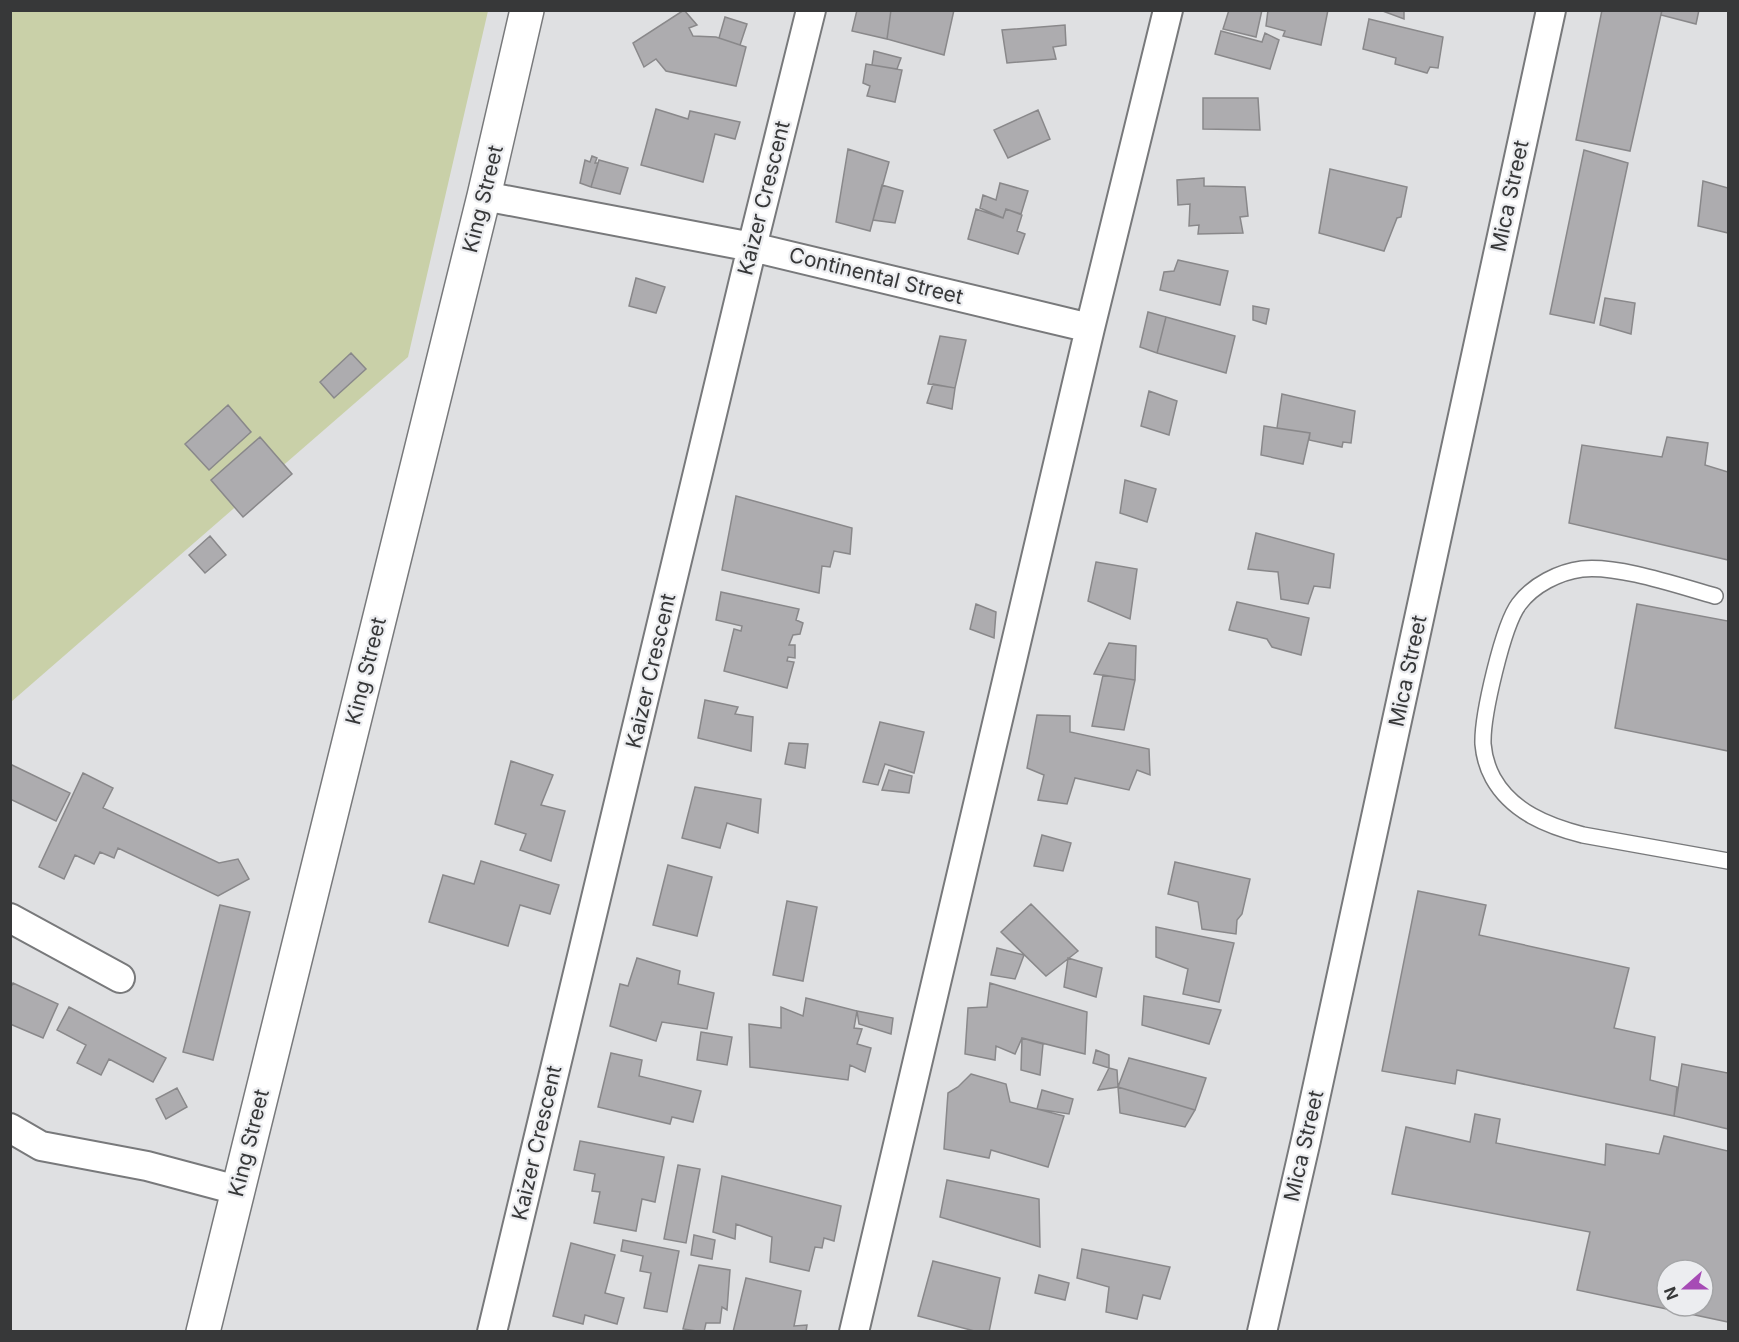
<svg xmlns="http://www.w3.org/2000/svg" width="1739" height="1342" font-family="Inter,sans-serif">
  <rect width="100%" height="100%" fill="#dfe0e2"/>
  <path fill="#c9d0a8" d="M 11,11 L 488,11 L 408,357 L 11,702 Z"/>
  <path fill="#adacaf" stroke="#89888a" stroke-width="1.5" fill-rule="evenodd" d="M 684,10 L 697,25 L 689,28 L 693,36 L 716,37 L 746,47 L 736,86 L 666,71 L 656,59 L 644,67 L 633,43 Z
    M 857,10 L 891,10 L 887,39 L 852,31 Z
    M 891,10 L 954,10 L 944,55 L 887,39 Z
    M 1229,10 L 1262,10 L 1256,37 L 1223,29 Z
    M 1268,10 L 1328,10 L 1321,45 L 1283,36 L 1285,31 L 1266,26 Z
    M 1380,10 L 1404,10 L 1404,19 Z
    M 1602,10 L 1662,10 L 1630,151 L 1576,140 Z
    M 1662,10 L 1699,10 L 1696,24 L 1661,15 Z
    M 725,17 L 747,24 L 740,45 L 719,38 Z
    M 1369,19 L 1443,37 L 1438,68 L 1430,67 L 1427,73 L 1395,64 L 1396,58 L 1363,49 Z
    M 1065,25 L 1066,45 L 1053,47 L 1056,59 L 1007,63 L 1002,30 Z
    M 1221,31 L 1262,42 L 1265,33 L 1279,40 L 1270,69 L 1215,54 Z
    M 874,51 L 901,58 L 897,69 L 872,65 Z
    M 866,64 L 902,70 L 895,102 L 867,96 L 870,86 L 863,83 Z
    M 1203,98 L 1258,98 L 1260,130 L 1203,129 Z
    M 656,109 L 688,119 L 690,111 L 740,122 L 735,139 L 715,134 L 703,182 L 641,165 Z
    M 1038,110 L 1050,139 L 1008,158 L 994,130 Z
    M 848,149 L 889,162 L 870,231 L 836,222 Z
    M 1584,150 L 1628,163 L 1594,323 L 1550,314 Z
    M 592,156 L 597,158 L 595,163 L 598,163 L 591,187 L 580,183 L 585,160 L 590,162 Z
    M 599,160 L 628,168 L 620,194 L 591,187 Z
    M 1330,169 L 1407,187 L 1401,217 L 1397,218 L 1384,251 L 1319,233 Z
    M 1204,178 L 1204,186 L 1245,187 L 1248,216 L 1240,217 L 1243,233 L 1198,234 L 1199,225 L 1189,226 L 1190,204 L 1178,205 L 1177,180 Z
    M 1703,181 L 1728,188 L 1728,233 L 1698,226 Z
    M 1000,183 L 1028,191 L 1021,214 L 1006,209 L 1003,218 L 980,208 L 983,195 L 996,200 Z
    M 882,185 L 903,191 L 895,223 L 873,220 Z
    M 976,209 L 1003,218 L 1006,209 L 1022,215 L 1017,231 L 1025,234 L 1018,254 L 968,239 Z
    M 1178,260 L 1228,271 L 1220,305 L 1160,290 L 1164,272 L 1174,271 Z
    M 636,278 L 665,287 L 656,313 L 629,306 Z
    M 1605,298 L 1635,303 L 1631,334 L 1600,325 Z
    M 1253,306 L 1269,309 L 1266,324 L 1253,320 Z
    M 1148,312 L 1166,317 L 1157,353 L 1140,347 Z
    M 1166,317 L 1235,336 L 1226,373 L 1157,353 Z
    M 940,336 L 966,340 L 955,388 L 928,384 Z
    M 351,353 L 366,369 L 334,398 L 320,382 Z
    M 933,384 L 955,388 L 952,409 L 927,403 Z
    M 1149,391 L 1177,401 L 1169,435 L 1141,426 Z
    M 1282,394 L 1355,411 L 1351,443 L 1343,442 L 1342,447 L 1309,440 L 1310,433 L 1277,428 Z
    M 228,405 L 251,432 L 209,470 L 185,444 Z
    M 1264,426 L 1310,433 L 1303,464 L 1261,455 Z
    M 260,437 L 292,474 L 243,517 L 211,480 Z
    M 1667,437 L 1708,443 L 1705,465 L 1728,472 L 1728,560 L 1569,523 L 1582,445 L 1662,457 Z
    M 1125,480 L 1156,489 L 1147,522 L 1120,513 Z
    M 736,496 L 852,528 L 850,554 L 834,551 L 830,567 L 822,566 L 819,593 L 722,570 Z
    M 1256,533 L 1334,554 L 1330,588 L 1314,586 L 1308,604 L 1281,599 L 1278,572 L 1248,569 Z
    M 210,536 L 226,555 L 205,573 L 189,555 Z
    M 1096,562 L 1137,569 L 1130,619 L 1088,601 Z
    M 721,592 L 799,609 L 796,620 L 803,623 L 800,634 L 793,635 L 789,645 L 795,645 L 795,658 L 788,657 L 787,661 L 794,662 L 787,688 L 724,671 L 734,629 L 741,631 L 742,626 L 716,620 Z
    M 1237,602 L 1309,618 L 1301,655 L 1272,647 L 1267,639 L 1229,630 Z
    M 976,604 L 996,612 L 994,638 L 970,629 Z
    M 1637,604 L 1728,621 L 1728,751 L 1615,728 Z
    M 1109,643 L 1136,646 L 1135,680 L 1094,674 Z
    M 1103,675 L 1135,680 L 1124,730 L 1092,726 Z
    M 705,700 L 738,707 L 735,714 L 753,717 L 751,751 L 698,738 Z
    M 1037,715 L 1070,716 L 1070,732 L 1149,749 L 1150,775 L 1137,770 L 1129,790 L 1075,778 L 1067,804 L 1038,800 L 1044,775 L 1027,768 Z
    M 880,722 L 924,732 L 914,773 L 885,764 L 878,785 L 863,782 Z
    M 789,743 L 808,744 L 805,768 L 785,764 Z
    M 511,761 L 553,775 L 541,805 L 565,811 L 551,861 L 520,850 L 526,834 L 495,824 Z
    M 10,764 L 70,793 L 56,821 L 10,799 Z
    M 889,770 L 912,776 L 909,793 L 882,790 Z
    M 83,773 L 113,788 L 103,808 L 219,863 L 238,859 L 249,879 L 218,896 L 118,848 L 114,858 L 100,852 L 94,864 L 75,855 L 64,879 L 39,867 Z
    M 695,787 L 761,799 L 758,833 L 727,823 L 720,848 L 682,838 Z
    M 1042,835 L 1071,843 L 1063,871 L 1034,866 Z
    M 481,861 L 559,885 L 550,914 L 520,905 L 508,946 L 429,922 L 443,875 L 474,884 Z
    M 1175,862 L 1250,879 L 1242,914 L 1237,920 L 1236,934 L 1202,929 L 1198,902 L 1168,894 Z
    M 668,865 L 712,877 L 697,936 L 653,925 Z
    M 1418,891 L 1486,905 L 1479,935 L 1629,968 L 1614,1028 L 1655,1037 L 1650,1080 L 1677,1087 L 1674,1116 L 1457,1070 L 1455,1084 L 1382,1071 Z
    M 787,901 L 817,907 L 803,981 L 773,975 Z
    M 1031,904 L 1078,951 L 1046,976 L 1001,932 Z
    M 220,905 L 250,912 L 213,1060 L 183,1052 Z
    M 1156,927 L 1234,943 L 1219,1002 L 1183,994 L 1188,969 L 1156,957 Z
    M 997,948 L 1024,955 L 1015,979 L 991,975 Z
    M 637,958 L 680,971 L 678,984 L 714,993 L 707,1029 L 662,1022 L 656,1041 L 610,1026 L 620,984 L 628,986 Z
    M 1068,958 L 1102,968 L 1096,997 L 1064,987 Z
    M 13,983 L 58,1004 L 43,1038 L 10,1024 L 10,989 Z
    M 990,983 L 1087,1012 L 1085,1054 L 1022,1038 L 1015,1054 L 996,1046 L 995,1060 L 965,1054 L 968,1008 L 987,1007 Z
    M 1144,996 L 1221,1010 L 1209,1044 L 1142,1025 Z
    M 806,998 L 857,1011 L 854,1028 L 862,1029 L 857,1044 L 871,1048 L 865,1072 L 850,1065 L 848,1080 L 750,1067 L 749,1024 L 781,1028 L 781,1007 L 803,1016 Z
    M 69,1007 L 166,1058 L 153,1082 L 109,1059 L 101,1075 L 77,1063 L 86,1045 L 57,1030 Z
    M 857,1011 L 893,1018 L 891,1034 L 859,1024 Z
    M 701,1032 L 732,1037 L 727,1065 L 697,1060 Z
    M 1022,1038 L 1043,1044 L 1040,1075 L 1021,1070 Z
    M 1096,1050 L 1109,1055 L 1109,1068 L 1093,1063 Z
    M 611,1053 L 642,1060 L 639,1076 L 701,1091 L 693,1122 L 672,1117 L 670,1124 L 598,1107 Z
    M 1129,1058 L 1206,1078 L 1195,1110 L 1118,1087 Z
    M 1682,1064 L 1728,1073 L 1728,1129 L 1674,1116 Z
    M 1109,1068 L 1117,1070 L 1118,1087 L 1098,1090 Z
    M 971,1074 L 1006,1084 L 1010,1102 L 1064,1116 L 1048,1167 L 991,1150 L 989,1158 L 944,1149 L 948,1093 L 958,1087 Z
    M 1118,1087 L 1195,1110 L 1185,1127 L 1120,1113 Z
    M 177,1088 L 187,1107 L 166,1119 L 156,1099 Z
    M 1042,1090 L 1073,1099 L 1069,1114 L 1037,1109 Z
    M 1475,1114 L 1500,1119 L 1496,1143 L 1605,1165 L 1606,1144 L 1659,1154 L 1664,1136 L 1728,1151 L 1728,1322 L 1577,1290 L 1590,1232 L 1392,1194 L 1406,1127 L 1470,1142 ZM 1667,1270 L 1703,1270 L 1703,1306 L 1667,1306 Z
    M 580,1141 L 664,1157 L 655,1202 L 642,1199 L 636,1231 L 594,1223 L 600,1192 L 592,1191 L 595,1174 L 574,1170 Z
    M 678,1165 L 700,1169 L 686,1243 L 664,1239 Z
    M 722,1176 L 841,1206 L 834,1241 L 824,1238 L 822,1248 L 815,1247 L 809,1271 L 770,1262 L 772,1237 L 736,1224 L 735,1239 L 713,1232 Z
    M 947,1180 L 1039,1199 L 1040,1247 L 940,1217 Z
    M 694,1235 L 715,1240 L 712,1259 L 691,1255 Z
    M 623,1240 L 679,1251 L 667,1312 L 644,1308 L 651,1273 L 640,1271 L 643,1256 L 621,1251 Z
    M 571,1243 L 615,1255 L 605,1293 L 624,1298 L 617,1324 L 585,1315 L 583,1324 L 553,1316 Z
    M 1082,1249 L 1170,1267 L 1160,1299 L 1143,1295 L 1137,1319 L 1106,1312 L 1109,1287 L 1077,1278 Z
    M 933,1261 L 1000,1278 L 989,1332 L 978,1332 L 918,1316 Z
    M 699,1265 L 730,1270 L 727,1310 L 722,1307 L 720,1323 L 706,1323 L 704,1332 L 683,1329 Z
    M 1039,1275 L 1069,1283 L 1065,1300 L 1035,1293 Z
    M 746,1278 L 801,1291 L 794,1326 L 807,1325 L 806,1332 L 733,1332 Z"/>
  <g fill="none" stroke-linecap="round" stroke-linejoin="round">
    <g stroke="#78797b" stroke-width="18">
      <path id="lane" d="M 1715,596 C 1679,586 1619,565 1582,569 C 1559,572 1533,585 1519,604 C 1503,625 1482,716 1483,744 C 1484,756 1487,767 1493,778 C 1512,812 1548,826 1583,835 L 1728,861"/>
    </g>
    <g stroke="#78797b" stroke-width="32">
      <path id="street" d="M 484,196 L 752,247 L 1090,328
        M 10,918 L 120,978
        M 10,1128 L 41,1146 L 147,1166 L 237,1190
        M 492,1332 L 752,247 L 811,10
        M 854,1332 L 1090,328 L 1168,10
        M 1262,1332 L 1306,1140 L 1551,10"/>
    </g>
    <g stroke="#78797b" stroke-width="36">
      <path id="secondary" d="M 203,1332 L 484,196 L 527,10"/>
    </g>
    <use href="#lane" stroke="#fff" stroke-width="15"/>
    <use href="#street" stroke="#fff" stroke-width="28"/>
    <use href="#secondary" stroke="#fff" stroke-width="33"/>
  </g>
  <g text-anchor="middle" stroke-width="4.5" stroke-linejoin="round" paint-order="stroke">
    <g font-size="21" fill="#373839" stroke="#ecedf0">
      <text transform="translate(1510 196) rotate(-78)" y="7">Mica Street</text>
      <text transform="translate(764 198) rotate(-76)" y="7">Kaizer Crescent</text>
      <text transform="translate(483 199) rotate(-76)" y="7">King Street</text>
      <text transform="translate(876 276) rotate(14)" y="7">Continental Street</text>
      <text transform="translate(366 671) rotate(-76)" y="7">King Street</text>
      <text transform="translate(651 671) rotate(-77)" y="7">Kaizer Crescent</text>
      <text transform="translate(1408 671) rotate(-78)" y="7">Mica Street</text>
      <text transform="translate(249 1143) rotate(-76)" y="7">King Street</text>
      <text transform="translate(537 1143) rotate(-77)" y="7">Kaizer Crescent</text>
      <text transform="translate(1304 1146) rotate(-77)" y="7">Mica Street</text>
    </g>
  </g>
  <rect width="1739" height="1342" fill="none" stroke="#373839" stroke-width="24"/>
  <g transform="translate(1685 1288) rotate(249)"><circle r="28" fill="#ecedf0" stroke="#a4a5a7" stroke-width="1.5"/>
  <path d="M0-4.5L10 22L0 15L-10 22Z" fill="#a64bb5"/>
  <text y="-9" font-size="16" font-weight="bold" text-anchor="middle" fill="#373839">N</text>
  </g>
</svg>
